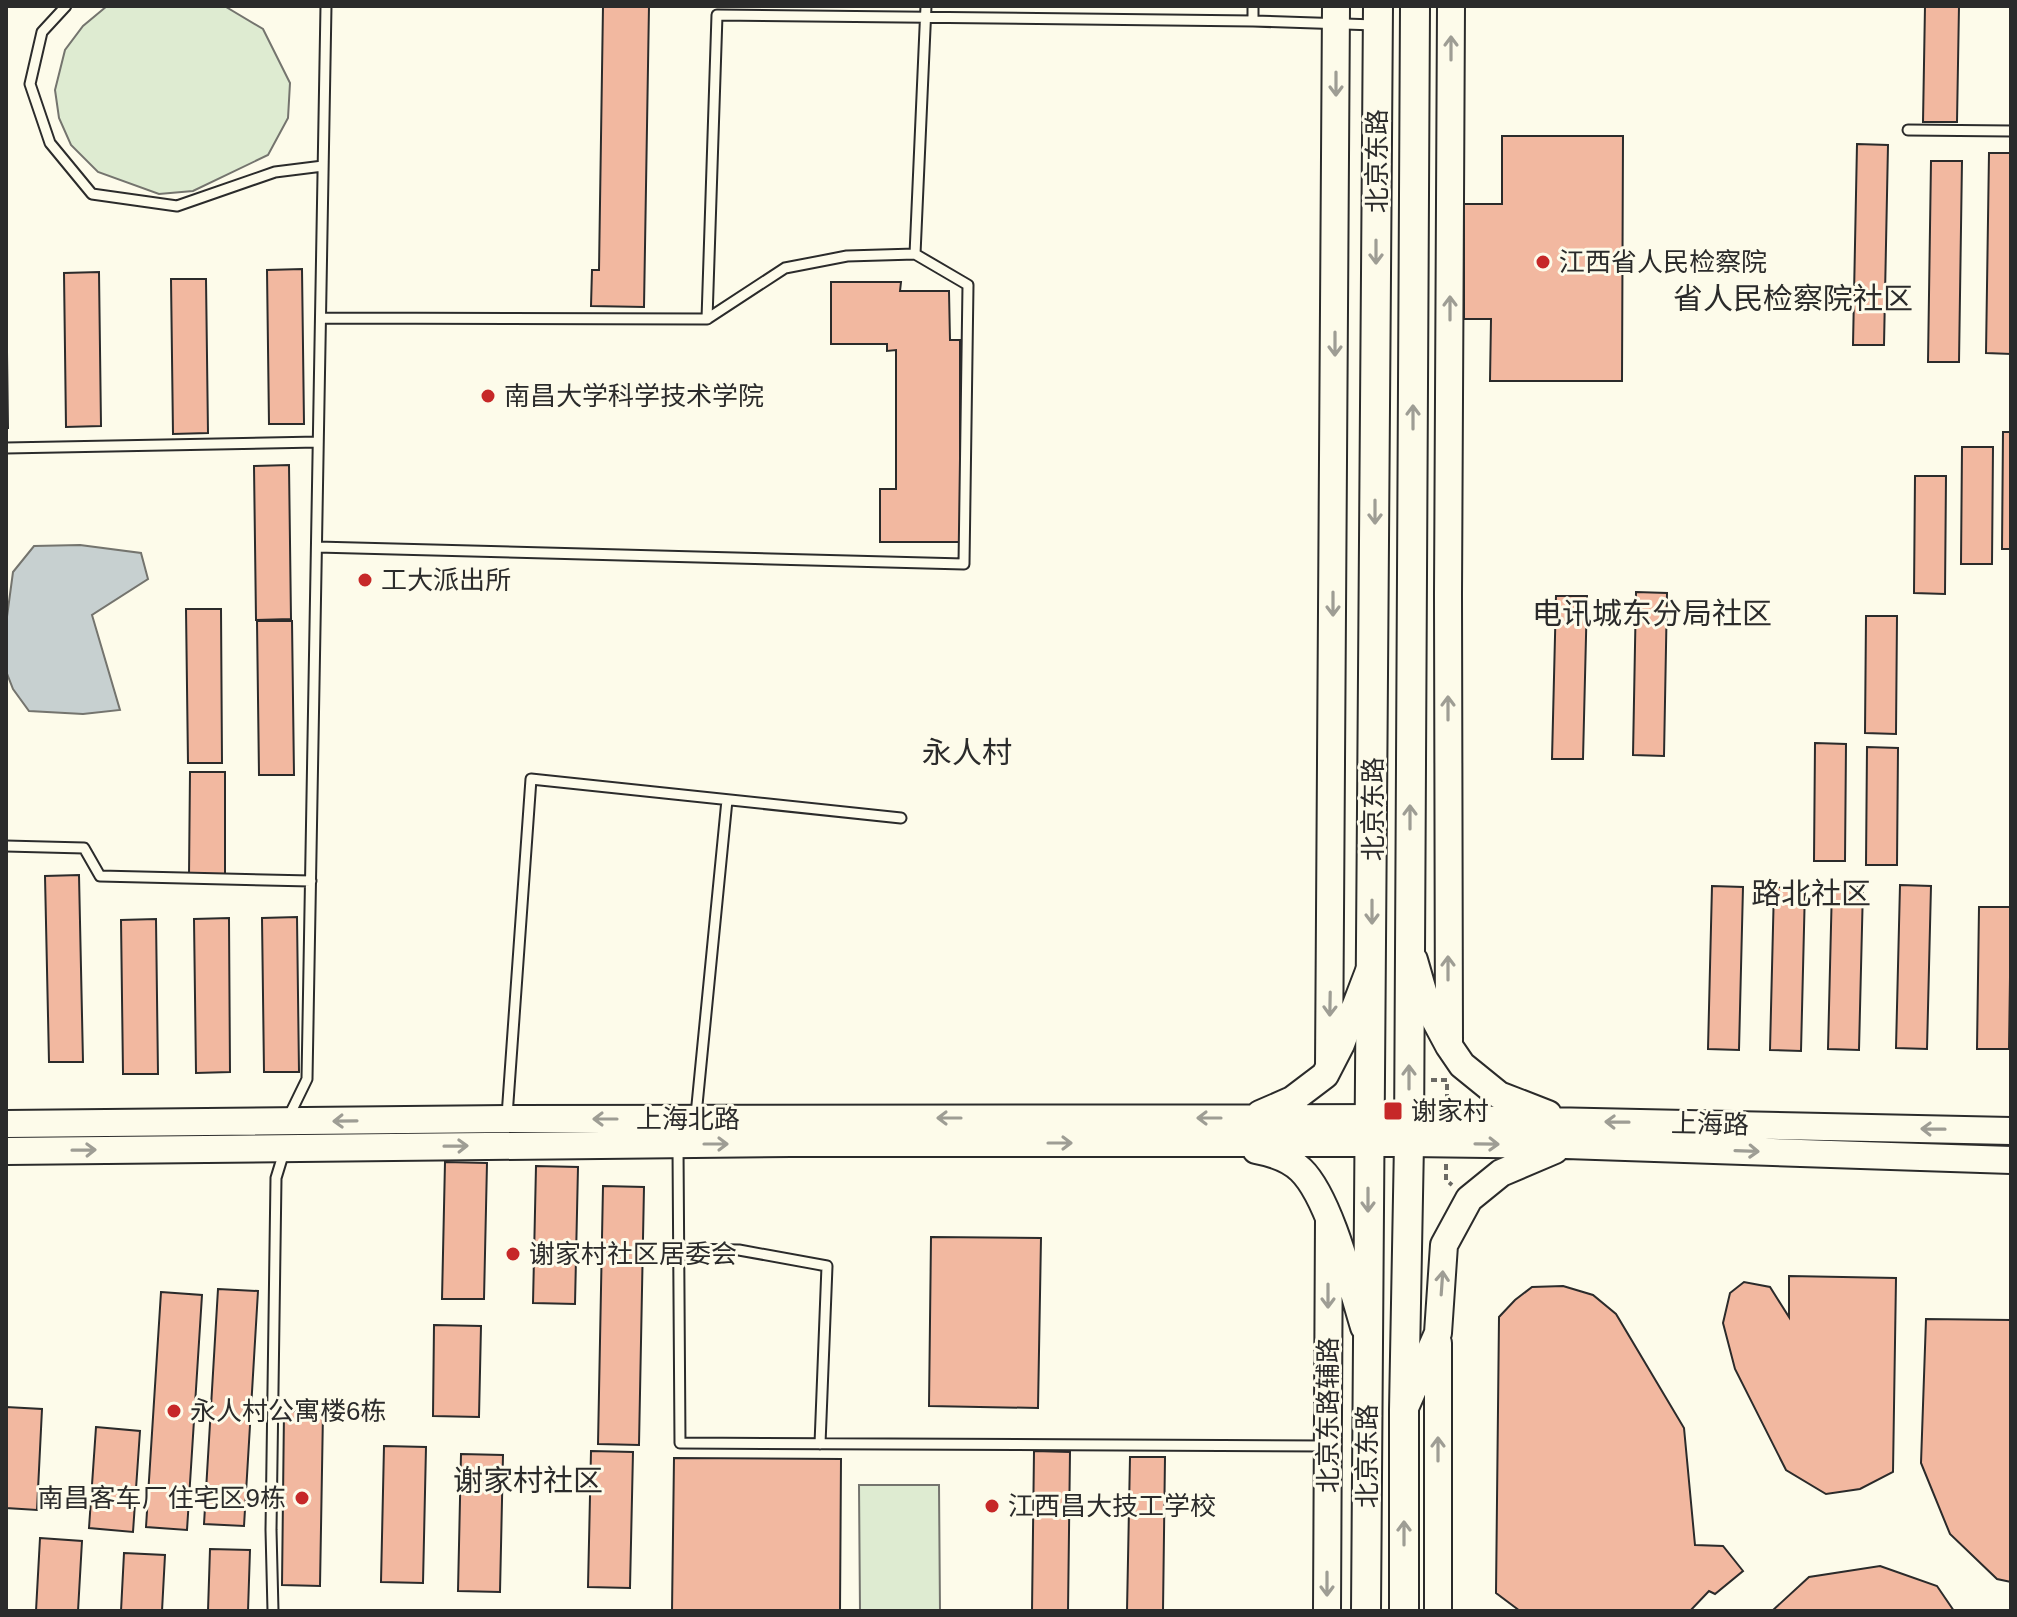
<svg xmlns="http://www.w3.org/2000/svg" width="2017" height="1617" font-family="Helvetica,'Noto Sans SC',sans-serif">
  <rect width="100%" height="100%" fill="#fdfbea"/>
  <path fill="#deebd1" stroke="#74746e" stroke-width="2" d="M 107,6 L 226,7 L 263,29 L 290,83 L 288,118 L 268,155 L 193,191 L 159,194 L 98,172 L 71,145 L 59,118 L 55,90 L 65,50 L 83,26 Z
    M 859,1485 L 939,1485 L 940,1611 L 860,1611 Z"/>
  <path fill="#c7d0d0" stroke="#74746e" stroke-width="2" d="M 80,545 L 141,553 L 148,579 L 92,615 L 120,710 L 83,714 L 29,711 L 13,689 L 6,671 L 6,624 L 13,572 L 34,546 Z"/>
  <path fill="#f2b8a0" stroke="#2b2b2b" stroke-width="2" d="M 603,6 L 649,6 L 644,307 L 591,306 L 592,270 L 599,270 Z
    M 1925,6 L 1959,6 L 1957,122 L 1923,122 Z
    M 1502,136 L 1623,136 L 1622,381 L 1490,381 L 1491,319 L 1464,319 L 1464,204 L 1502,204 Z
    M 1857,144 L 1888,145 L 1884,345 L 1853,345 Z
    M 1989,153 L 2011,153 L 2011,354 L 1986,353 Z
    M 1931,161 L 1962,161 L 1959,362 L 1928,362 Z
    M 302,269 L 304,424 L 269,424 L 267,270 Z
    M 99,272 L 101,426 L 66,427 L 64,273 Z
    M 6,276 L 8,428 L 6,428 Z
    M 171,279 L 206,279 L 208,433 L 173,434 Z
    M 831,282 L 901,282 L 900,291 L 949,291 L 950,340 L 960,340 L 960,542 L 880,542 L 880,489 L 896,489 L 896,350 L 887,351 L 887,344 L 831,344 Z
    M 2003,432 L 2011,432 L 2011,549 L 2002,549 Z
    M 1962,447 L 1993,447 L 1992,564 L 1961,564 Z
    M 289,465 L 291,619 L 256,620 L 254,466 Z
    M 1915,476 L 1946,476 L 1945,594 L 1914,593 Z
    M 1636,592 L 1667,593 L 1664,756 L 1633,755 Z
    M 1556,596 L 1587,596 L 1583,759 L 1552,759 Z
    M 186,609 L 221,609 L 222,763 L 188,763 Z
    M 1866,616 L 1897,616 L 1896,734 L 1865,733 Z
    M 257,621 L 292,621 L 294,775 L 259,775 Z
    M 1815,743 L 1846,744 L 1845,861 L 1814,861 Z
    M 1867,747 L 1898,748 L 1897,865 L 1866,865 Z
    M 190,772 L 225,772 L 225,877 L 189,876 Z
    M 79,875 L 83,1062 L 49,1062 L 45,876 Z
    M 1900,885 L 1931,886 L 1927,1049 L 1896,1048 Z
    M 1712,886 L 1743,887 L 1739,1050 L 1708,1049 Z
    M 1832,886 L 1863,887 L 1859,1050 L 1828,1049 Z
    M 1774,887 L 1805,888 L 1801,1051 L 1770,1050 Z
    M 1979,907 L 2011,907 L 2009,1049 L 1977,1049 Z
    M 297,917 L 299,1072 L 264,1072 L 262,918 Z
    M 229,918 L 230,1072 L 196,1073 L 194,919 Z
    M 156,919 L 158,1074 L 123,1074 L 121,920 Z
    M 445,1162 L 487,1163 L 484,1299 L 442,1299 Z
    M 536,1166 L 578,1167 L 575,1304 L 533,1303 Z
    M 603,1186 L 644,1187 L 639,1445 L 598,1444 Z
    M 931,1237 L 1041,1238 L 1038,1408 L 929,1406 Z
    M 1789,1276 L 1896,1278 L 1893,1472 L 1860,1489 L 1826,1494 L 1786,1470 L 1735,1369 L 1723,1323 L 1730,1293 L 1744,1282 L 1770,1287 L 1789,1317 Z
    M 1563,1286 L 1593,1295 L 1616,1314 L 1684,1428 L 1695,1545 L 1723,1546 L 1743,1571 L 1715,1594 L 1709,1591 L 1690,1611 L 1520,1611 L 1496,1593 L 1499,1317 L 1515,1300 L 1532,1287 Z
    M 218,1289 L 258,1291 L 244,1526 L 204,1524 Z
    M 161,1292 L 202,1295 L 187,1530 L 146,1527 Z
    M 1926,1319 L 2011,1320 L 2011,1582 L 1997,1579 L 1950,1534 L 1921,1463 Z
    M 434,1325 L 481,1326 L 479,1417 L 433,1416 Z
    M 6,1407 L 42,1409 L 37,1510 L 6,1508 Z
    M 284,1411 L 323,1412 L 320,1586 L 282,1585 Z
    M 96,1427 L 140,1431 L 133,1532 L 89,1528 Z
    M 384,1446 L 426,1447 L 423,1583 L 381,1582 Z
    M 591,1451 L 633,1452 L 630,1588 L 588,1587 Z
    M 1034,1451 L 1070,1452 L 1068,1611 L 1032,1611 Z
    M 461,1454 L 503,1455 L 500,1592 L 458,1591 Z
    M 1130,1457 L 1165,1457 L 1163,1611 L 1127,1611 Z
    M 674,1458 L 841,1459 L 840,1611 L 672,1611 Z
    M 40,1538 L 82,1541 L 78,1611 L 36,1611 Z
    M 210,1549 L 250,1550 L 248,1611 L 208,1611 Z
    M 124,1553 L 165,1555 L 162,1611 L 121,1611 Z
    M 1880,1566 L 1937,1586 L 1954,1611 L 1772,1611 L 1809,1577 Z"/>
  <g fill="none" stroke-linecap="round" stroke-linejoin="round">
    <g stroke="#2b2b2b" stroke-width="13">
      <path id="lane" d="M 66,6 L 42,32 L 30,84 L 50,143 L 92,194 L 177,206 L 275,172 L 323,166
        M 1253,21 L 1253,6
        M 1908,130 L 2011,131
        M 321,318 L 707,319 L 717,15 L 1253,21 L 1375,25
        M 707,319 L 785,268 L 847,256 L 915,254 L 926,6
        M 6,448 L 318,442
        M 317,547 L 964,564 L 968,285 L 915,254
        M 6,846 L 84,848 L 100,876 L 311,881
        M 696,1115 L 727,800
        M 507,1116 L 531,779 L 901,818
        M 288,1118 L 307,1079 L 326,6
        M 678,1148 L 680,1443 L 1326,1446
        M 679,1249 L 739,1250 L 827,1266 L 820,1444
        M 273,1611 L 271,1530 L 276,1178 L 284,1152"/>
    </g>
    <g stroke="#2b2b2b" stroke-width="30">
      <path id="secondary" d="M 1414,960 L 1427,1005 L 1449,1046 L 1462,1065 L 1499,1095 L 1548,1114
        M 1449,1046 L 1448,595 L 1451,6
        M 1329,1066 L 1336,6
        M 1260,1114 L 1292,1100 L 1325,1075 L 1341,1044 L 1369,971
        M 6,1124 L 507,1119 L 1408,1118 L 2011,1131
        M 1256,1150 C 1272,1153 1289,1158 1301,1170 C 1330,1198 1352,1288 1364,1327
        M 6,1151 L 791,1143 L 1409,1143 L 1566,1145 L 2011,1160
        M 1404,1410 L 1438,1333 L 1444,1245 L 1469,1199 L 1501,1173 L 1555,1150
        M 1327,1611 L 1329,1218
        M 1438,1611 L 1438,1343"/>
    </g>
    <g stroke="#2b2b2b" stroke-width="32">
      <path id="primary" d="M 1366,1611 L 1378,6
        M 1404,1611 L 1404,1410 L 1409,1143 L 1415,6"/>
    </g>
    <path stroke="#6a6964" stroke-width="4" stroke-dasharray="6 4" stroke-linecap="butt" d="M 1431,1080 L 1447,1080 L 1447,1100
      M 1446,1164 L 1446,1180 L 1452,1185"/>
    <use href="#lane" stroke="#fdfbea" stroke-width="9"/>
    <use href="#secondary" stroke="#fdfbea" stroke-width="26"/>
    <use href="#primary" stroke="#fdfbea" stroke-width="28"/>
  </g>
  <defs><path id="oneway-shaft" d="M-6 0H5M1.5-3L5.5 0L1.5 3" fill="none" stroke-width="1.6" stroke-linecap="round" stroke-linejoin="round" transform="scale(2)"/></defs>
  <g stroke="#9e9d94">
    <use href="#oneway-shaft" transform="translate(1451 48) rotate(-90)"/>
    <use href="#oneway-shaft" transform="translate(1336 84) rotate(90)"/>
    <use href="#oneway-shaft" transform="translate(1376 252) rotate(90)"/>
    <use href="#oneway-shaft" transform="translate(1450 308) rotate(-90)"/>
    <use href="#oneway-shaft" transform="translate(1335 344) rotate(90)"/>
    <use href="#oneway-shaft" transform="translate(1413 417) rotate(-90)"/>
    <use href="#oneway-shaft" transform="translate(1375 512) rotate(90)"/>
    <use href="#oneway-shaft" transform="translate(1333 604) rotate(90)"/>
    <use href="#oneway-shaft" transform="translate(1448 708) rotate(-90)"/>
    <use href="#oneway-shaft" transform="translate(1410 817) rotate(-90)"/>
    <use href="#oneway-shaft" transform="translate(1372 912) rotate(90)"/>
    <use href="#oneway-shaft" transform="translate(1448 968) rotate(-90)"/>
    <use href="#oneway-shaft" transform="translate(1330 1004) rotate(91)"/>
    <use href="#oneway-shaft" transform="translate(1409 1077) rotate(-90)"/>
    <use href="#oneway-shaft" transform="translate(949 1118) rotate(180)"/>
    <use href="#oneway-shaft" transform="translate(1209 1118) rotate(180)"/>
    <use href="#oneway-shaft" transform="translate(605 1119) rotate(180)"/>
    <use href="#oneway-shaft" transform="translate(345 1121) rotate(179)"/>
    <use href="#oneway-shaft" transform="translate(1617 1122) rotate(-179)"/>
    <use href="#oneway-shaft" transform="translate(1933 1129) rotate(-179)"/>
    <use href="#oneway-shaft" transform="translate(1060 1143)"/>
    <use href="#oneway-shaft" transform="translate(716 1144)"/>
    <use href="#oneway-shaft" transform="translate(1487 1144) rotate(1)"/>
    <use href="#oneway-shaft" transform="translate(456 1146) rotate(-1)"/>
    <use href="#oneway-shaft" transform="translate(84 1150) rotate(-1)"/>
    <use href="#oneway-shaft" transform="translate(1747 1151) rotate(2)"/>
    <use href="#oneway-shaft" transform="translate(1368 1200) rotate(90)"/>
    <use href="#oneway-shaft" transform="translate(1442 1283) rotate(-86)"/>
    <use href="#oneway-shaft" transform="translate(1328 1296) rotate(90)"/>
    <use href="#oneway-shaft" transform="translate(1438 1449) rotate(-90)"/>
    <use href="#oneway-shaft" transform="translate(1404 1533) rotate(-90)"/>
    <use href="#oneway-shaft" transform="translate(1327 1584) rotate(90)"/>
  </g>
  <g fill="#c62828" stroke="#fdfbea" stroke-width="3">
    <circle cx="1543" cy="262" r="8"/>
    <circle cx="488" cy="396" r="8"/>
    <circle cx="365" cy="580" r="8"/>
    <rect x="1383" y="1101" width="20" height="20" rx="4"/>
    <circle cx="513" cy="1254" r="8"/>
    <circle cx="174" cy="1411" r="8"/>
    <circle cx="302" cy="1498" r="8"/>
    <circle cx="992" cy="1506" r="8"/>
  </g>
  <g text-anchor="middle" stroke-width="6" stroke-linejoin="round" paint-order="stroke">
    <g font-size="26" fill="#2b2b2b" stroke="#fdfbea">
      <text transform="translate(1377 161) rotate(-90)" y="9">北京东路</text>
      <text transform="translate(1373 809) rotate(-90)" y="9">北京东路</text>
      <text x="688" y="1128">上海北路</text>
      <text transform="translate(1710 1124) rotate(1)" y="9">上海路</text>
      <text transform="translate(1328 1415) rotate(-90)" y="9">北京东路辅路</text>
      <text transform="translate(1367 1456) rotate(-90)" y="9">北京东路</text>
    </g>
    <g font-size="26" fill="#2b2b2b" stroke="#fdfbea" text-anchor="start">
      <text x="1559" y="271">江西省人民检察院</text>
      <text x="504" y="405">南昌大学科学技术学院</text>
      <text x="381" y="589">工大派出所</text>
      <text x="1411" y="1120">谢家村</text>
      <text x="529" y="1263">谢家村社区居委会</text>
      <text x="190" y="1420">永人村公寓楼6栋</text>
      <text x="286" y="1507" text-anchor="end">南昌客车厂住宅区9栋</text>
      <text x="1008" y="1515">江西昌大技工学校</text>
    </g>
    <g font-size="30" fill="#2b2b2b" stroke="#fdfbea">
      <text x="1793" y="309">省人民检察院社区</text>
      <text x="1652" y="624">电讯城东分局社区</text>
      <text x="967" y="763">永人村</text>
      <text x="1811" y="904">路北社区</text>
      <text x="528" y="1491">谢家村社区</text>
    </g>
  </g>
  <rect width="2017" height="1617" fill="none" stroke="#2b2b2b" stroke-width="16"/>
</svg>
